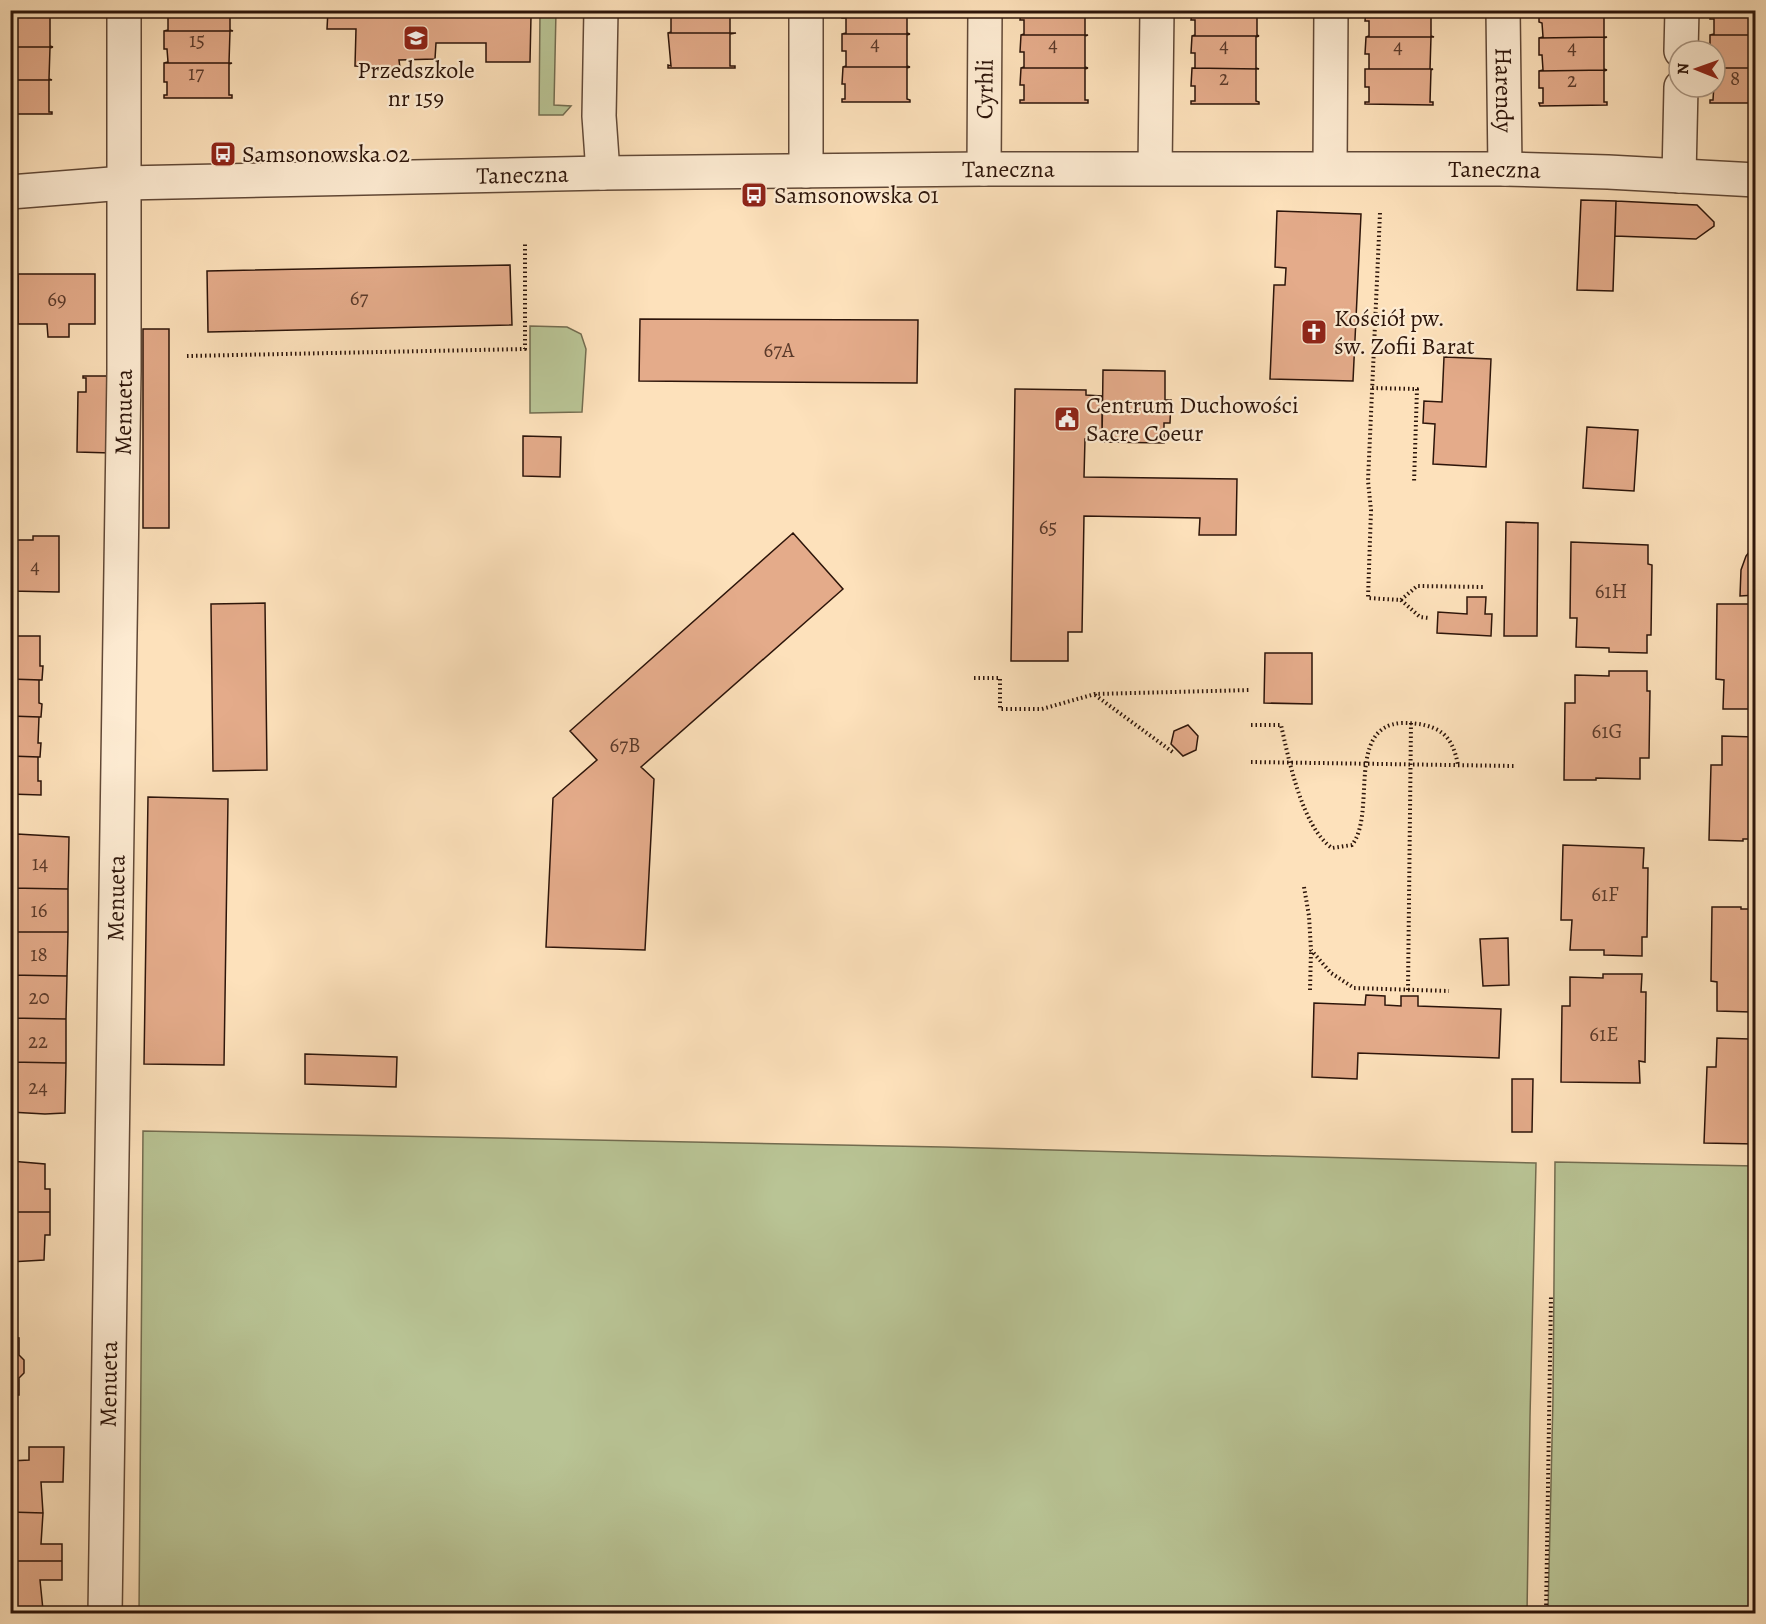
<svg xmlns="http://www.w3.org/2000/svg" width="1766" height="1624" font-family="Alegreya,serif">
  <rect width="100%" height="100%" fill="#fde1bb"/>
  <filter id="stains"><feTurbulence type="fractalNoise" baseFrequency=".00333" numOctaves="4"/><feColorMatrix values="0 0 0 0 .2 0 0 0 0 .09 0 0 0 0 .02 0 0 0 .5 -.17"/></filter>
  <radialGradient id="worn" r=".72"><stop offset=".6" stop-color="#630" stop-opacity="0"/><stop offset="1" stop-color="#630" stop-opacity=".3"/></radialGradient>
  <path fill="#b9c495" stroke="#736c50" stroke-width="1.5" d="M 540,11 L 556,11 L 554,105 L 571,106 L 563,115 L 539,115 Z
    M 530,326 L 567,327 L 581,334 L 586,349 L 582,412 L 530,413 Z
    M 143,1131 L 943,1147 L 1536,1163 L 1530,1417 L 1527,1613 L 139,1613 Z
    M 1555,1162 L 1755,1166 L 1755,1613 L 1548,1613 L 1553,1398 Z"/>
  <path fill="#e4ab8a" stroke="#2d150a" stroke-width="1.5" d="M 10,10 L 50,10 L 50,13 L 53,14 L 10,14 Z
    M 164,10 L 230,10 L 230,30 L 233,31 L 164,31 L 168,30 L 168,16 L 164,17 Z
    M 328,10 L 524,10 L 524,16 L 531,16 L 530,62 L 486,62 L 486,43 L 436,43 L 435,59 L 399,60 L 400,68 L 355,66 L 356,29 L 327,29 Z
    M 668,10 L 730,10 L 730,33 L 736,33 L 668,33 L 671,32 L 671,17 L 668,17 Z
    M 842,10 L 907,10 L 907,33 L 910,34 L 842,34 L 846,33 L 846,18 L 842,18 Z
    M 1021,10 L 1085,10 L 1085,35 L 1088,35 L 1021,35 L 1024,34 L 1024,20 L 1020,20 Z
    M 1192,10 L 1257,10 L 1257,35 L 1259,36 L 1192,36 L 1195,35 L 1195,20 L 1191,20 Z
    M 1366,10 L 1431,10 L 1431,36 L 1434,37 L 1366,37 L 1369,36 L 1369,21 L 1365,21 Z
    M 1539,10 L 1604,10 L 1604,37 L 1607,37 L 1539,38 L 1543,37 L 1542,23 L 1539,22 Z
    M 1711,10 L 1756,10 L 1756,35 L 1710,35 L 1714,34 L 1714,19 L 1710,19 Z
    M 10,14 L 53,14 L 50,15 L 50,46 L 53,47 L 10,47 Z
    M 164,31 L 233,31 L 230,31 L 229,63 L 232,63 L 164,63 L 168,62 L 167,49 L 164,49 Z
    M 668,33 L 736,33 L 730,34 L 730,66 L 735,66 L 735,68 L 668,68 L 668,65 L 671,66 Z
    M 842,34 L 910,34 L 907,35 L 907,66 L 910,67 L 843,67 L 846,66 L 846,51 L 842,51 Z
    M 1021,35 L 1088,35 L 1085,36 L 1085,67 L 1088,68 L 1021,68 L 1024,67 L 1024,52 L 1020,52 Z
    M 1710,35 L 1756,35 L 1756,68 L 1715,68 L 1715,51 L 1710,51 Z
    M 1192,36 L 1259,36 L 1256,37 L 1256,68 L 1259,69 L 1192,68 L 1195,68 L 1195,53 L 1191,53 Z
    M 1366,37 L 1434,37 L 1431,37 L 1430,69 L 1433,69 L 1365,69 L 1369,69 L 1369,54 L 1365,54 Z
    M 1607,37 L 1604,38 L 1604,69 L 1607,70 L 1539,71 L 1543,70 L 1542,55 L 1539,55 L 1539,38 Z
    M 10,47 L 53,47 L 50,48 L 49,79 L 52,80 L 10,80 Z
    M 164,63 L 232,63 L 229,64 L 229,95 L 232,95 L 232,98 L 164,98 L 164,95 L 167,95 L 167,82 L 164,82 Z
    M 843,67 L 910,67 L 907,68 L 907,99 L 910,100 L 910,102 L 842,102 L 842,99 L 845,99 L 845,84 L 842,84 Z
    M 1021,68 L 1088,68 L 1085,69 L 1085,100 L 1088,100 L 1088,103 L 1020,103 L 1020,100 L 1024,100 L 1024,85 L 1020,85 Z
    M 1192,68 L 1259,69 L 1256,69 L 1256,101 L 1259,102 L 1259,104 L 1191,104 L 1191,101 L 1195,101 L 1195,86 L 1191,86 Z
    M 1715,68 L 1756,68 L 1756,103 L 1710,103 L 1710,100 L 1713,100 Z
    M 1365,69 L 1433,69 L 1431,70 L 1430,102 L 1433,102 L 1433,105 L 1365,104 L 1365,102 L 1369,102 L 1369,87 L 1365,87 Z
    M 1607,70 L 1604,71 L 1604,102 L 1607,102 L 1607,105 L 1540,106 L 1539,103 L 1543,103 L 1543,88 L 1539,88 L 1539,71 Z
    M 10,80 L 52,80 L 49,80 L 49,112 L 52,112 L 52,114 L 10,114 Z
    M 1581,200 L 1616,201 L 1613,291 L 1577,290 Z
    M 1616,201 L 1697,205 L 1714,222 L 1714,226 L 1696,239 L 1615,236 Z
    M 1277,211 L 1361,214 L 1353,381 L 1270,379 L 1274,285 L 1285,285 L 1286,268 L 1275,267 Z
    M 510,265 L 512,325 L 208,332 L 207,271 Z
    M 18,274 L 95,274 L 95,324 L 69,324 L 69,337 L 48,337 L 47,324 L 18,324 Z
    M 640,319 L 918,320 L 917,383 L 639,381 Z
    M 143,329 L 169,329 L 169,528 L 143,528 Z
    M 1444,357 L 1491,359 L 1486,467 L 1433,464 L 1435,424 L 1423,423 L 1424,401 L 1442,402 Z
    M 1103,370 L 1165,371 L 1165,400 L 1171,400 L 1170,423 L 1164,423 L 1164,443 L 1102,442 Z
    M 83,376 L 112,376 L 111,453 L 77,452 L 78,392 L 86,392 L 86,378 L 83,378 Z
    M 1015,389 L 1086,390 L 1086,395 L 1102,396 L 1102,439 L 1085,439 L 1084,477 L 1237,479 L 1236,535 L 1199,535 L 1200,518 L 1084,516 L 1082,632 L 1068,632 L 1068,661 L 1011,661 Z
    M 1587,427 L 1638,430 L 1634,491 L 1583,488 Z
    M 523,436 L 561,437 L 560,477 L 523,476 Z
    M 1506,522 L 1538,523 L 1537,636 L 1504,636 Z
    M 793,533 L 843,589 L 641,767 L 654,779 L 645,950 L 546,947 L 553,798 L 597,760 L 570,731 Z
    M 33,536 L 59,536 L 59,592 L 10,591 L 10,540 L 33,540 Z
    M 1571,542 L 1648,545 L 1648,564 L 1652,565 L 1651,635 L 1647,635 L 1647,653 L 1609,652 L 1609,648 L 1576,647 L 1577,618 L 1570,618 Z
    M 1756,543 L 1756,595 L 1740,596 L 1741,570 L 1746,556 Z
    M 1467,597 L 1486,597 L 1485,614 L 1492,614 L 1491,636 L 1437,633 L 1438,612 L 1467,614 Z
    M 265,603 L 267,770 L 213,771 L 211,604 Z
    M 1717,604 L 1756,604 L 1756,714 L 1755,709 L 1723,709 L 1724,680 L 1716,679 Z
    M 10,636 L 40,636 L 40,666 L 43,666 L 42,680 L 10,679 Z
    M 1265,653 L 1312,653 L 1312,704 L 1264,703 Z
    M 1609,671 L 1647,671 L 1647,691 L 1650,691 L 1649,758 L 1640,758 L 1640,779 L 1596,778 L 1596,780 L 1564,780 L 1565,703 L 1575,703 L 1575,675 L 1609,676 Z
    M 10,679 L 39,680 L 39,703 L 42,704 L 41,717 L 10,716 Z
    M 10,716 L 39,717 L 38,743 L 41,743 L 40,757 L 10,756 Z
    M 1188,725 L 1198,736 L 1196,750 L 1183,756 L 1171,744 L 1174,731 Z
    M 1755,732 L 1756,839 L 1743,839 L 1743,841 L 1709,840 L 1711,765 L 1722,765 L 1722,736 L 1755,737 Z
    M 10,756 L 38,757 L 38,781 L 41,781 L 41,795 L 10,794 Z
    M 148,797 L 228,799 L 224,1065 L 144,1064 Z
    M 17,834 L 69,837 L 68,889 L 10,888 L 10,836 L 17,836 Z
    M 1563,845 L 1644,848 L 1643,868 L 1648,868 L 1647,937 L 1642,937 L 1642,956 L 1604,955 L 1604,950 L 1570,950 L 1572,920 L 1561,920 Z
    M 10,888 L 68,889 L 68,932 L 10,932 Z
    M 1712,907 L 1741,907 L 1741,909 L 1756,909 L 1756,1016 L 1751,1016 L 1751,1012 L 1717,1011 L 1717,982 L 1711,981 Z
    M 10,932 L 68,932 L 67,976 L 10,975 Z
    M 1508,938 L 1509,985 L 1483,986 L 1480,939 Z
    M 1603,974 L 1642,974 L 1641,992 L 1646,992 L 1645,1062 L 1639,1061 L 1640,1083 L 1561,1082 L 1562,1006 L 1570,1006 L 1570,977 L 1603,978 Z
    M 10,975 L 67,976 L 66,1019 L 10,1018 Z
    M 1366,995 L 1385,996 L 1385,1005 L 1401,1006 L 1401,996 L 1418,996 L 1418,1006 L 1501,1009 L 1499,1058 L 1358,1053 L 1357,1079 L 1312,1077 L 1314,1003 L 1365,1005 Z
    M 10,1018 L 66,1019 L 66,1063 L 10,1062 Z
    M 1750,1035 L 1756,1035 L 1756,1144 L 1704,1143 L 1707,1067 L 1716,1067 L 1717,1038 L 1750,1039 Z
    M 305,1054 L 397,1057 L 396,1087 L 305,1084 Z
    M 10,1062 L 66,1063 L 65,1113 L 45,1114 L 10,1112 Z
    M 1512,1079 L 1533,1079 L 1532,1132 L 1512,1132 Z
    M 10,1161 L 45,1164 L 45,1189 L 50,1189 L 50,1212 L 10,1212 Z
    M 10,1212 L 50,1212 L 50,1235 L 45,1235 L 44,1260 L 10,1262 Z
    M 10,1337 L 19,1338 L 19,1355 L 24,1360 L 24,1373 L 19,1378 L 19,1395 L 10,1395 Z
    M 29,1447 L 64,1447 L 63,1482 L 41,1482 L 43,1513 L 10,1512 L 10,1461 L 29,1460 Z
    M 10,1512 L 43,1513 L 41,1544 L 62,1544 L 62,1561 L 10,1561 Z
    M 10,1561 L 62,1561 L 62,1580 L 40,1580 L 43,1610 L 10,1610 Z
    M 10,1610 L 43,1610 L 42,1614 L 10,1614 Z"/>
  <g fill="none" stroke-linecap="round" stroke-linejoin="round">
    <g stroke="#614836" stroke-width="36">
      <g id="minor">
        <path d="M 601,10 L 599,116 L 603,173"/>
        <path id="s1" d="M 1503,10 L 1505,169"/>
        <path d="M 1681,51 L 1682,10"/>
        <path d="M 1155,168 L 1157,10"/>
        <path d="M 1330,168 L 1331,10"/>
        <path id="s2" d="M 984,169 L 985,10"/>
        <path d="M 806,171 L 806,10"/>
        <path d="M 1679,176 L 1681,87"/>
        <path id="s3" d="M 10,192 L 124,183 L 603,173 L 984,169 L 1505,169 L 1608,172 L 1756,180"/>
        <path id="s4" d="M 105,1614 L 124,371 L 124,10"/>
      </g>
    </g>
    <path stroke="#2d150a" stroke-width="4" stroke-dasharray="1.5 3" stroke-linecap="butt" d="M 1380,213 L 1368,481 L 1371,510 L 1368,598 L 1401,600 L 1417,586 L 1485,587
      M 187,356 L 525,349 L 525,242
      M 1372,388 L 1417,389 L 1414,483
      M 1401,600 L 1420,617 L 1429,618
      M 974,678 L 1000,678 L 1000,709 L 1042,709 L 1095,694 L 1251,690
      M 1095,695 L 1174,753
      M 1251,725 L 1281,725 C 1289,760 1302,827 1332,848 L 1352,845 C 1377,813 1345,726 1402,723 C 1415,723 1426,724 1438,730 C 1451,738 1455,750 1458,765
      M 1251,762 L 1515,766
      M 1304,887 L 1309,916 L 1311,950 L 1331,973 L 1354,988 L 1449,991
      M 1310,990 L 1311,951
      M 1408,990 L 1411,723
      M 1546,1614 L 1551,1295"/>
    <use href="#minor" stroke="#feecd3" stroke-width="33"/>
  </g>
  <defs>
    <g id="school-square" transform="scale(1.35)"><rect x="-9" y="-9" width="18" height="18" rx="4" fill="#8f2418" stroke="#feecd3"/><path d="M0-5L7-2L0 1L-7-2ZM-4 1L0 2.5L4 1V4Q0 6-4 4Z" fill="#fff"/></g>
    <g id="bus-square" transform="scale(1.35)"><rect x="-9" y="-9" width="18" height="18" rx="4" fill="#8f2418" stroke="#feecd3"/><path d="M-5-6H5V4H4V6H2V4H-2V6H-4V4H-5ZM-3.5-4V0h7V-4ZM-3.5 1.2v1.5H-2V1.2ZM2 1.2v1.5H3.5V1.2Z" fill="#fff"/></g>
    <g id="church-square" transform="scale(1.35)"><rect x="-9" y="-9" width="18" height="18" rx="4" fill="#8f2418" stroke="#feecd3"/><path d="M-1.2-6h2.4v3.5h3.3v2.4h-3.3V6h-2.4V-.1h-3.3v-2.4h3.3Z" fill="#fff"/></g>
    <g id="civic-square" transform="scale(1.35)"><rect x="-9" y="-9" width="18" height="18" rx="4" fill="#8f2418" stroke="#feecd3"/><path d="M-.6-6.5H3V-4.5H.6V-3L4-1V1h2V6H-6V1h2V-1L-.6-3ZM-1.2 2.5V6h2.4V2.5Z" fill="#fff"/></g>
  </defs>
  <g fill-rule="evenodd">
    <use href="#school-square" x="416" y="38"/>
    <use href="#bus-square" x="223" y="154"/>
    <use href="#bus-square" x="754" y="195"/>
    <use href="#church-square" x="1314" y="332"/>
    <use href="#civic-square" x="1067" y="419"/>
  </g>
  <g text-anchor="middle" stroke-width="4.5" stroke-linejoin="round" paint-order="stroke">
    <g font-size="21" fill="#5b3a2a">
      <text x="197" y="47">15</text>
      <text x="875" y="50">4</text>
      <text x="1053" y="51">4</text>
      <text x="1224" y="52">4</text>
      <text x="1398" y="53">4</text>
      <text x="1572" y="54">4</text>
      <text x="196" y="80">17</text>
      <text x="1224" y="85">2</text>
      <text x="1735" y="85">8</text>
      <text x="1572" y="87">2</text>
      <text x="359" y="305">67</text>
      <text x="57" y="306">69</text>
      <text x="779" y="357">67A</text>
      <text x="1048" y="534">65</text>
      <text x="35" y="573">4</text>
      <text x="1611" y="598">61H</text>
      <text x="1607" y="738">61G</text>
      <text x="625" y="752">67B</text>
      <text x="40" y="870">14</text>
      <text x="1605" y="901">61F</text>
      <text x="39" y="917">16</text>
      <text x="39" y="961">18</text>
      <text x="39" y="1004">20</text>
      <text x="1604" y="1041">61E</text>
      <text x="38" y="1048">22</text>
      <text x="38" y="1094">24</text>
    </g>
    <g font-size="24" fill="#2d150a" stroke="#feecd3" text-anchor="start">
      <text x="416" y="78" text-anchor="middle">Przedszkole<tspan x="416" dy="28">nr 159</tspan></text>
      <text x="242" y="162">Samsonowska 02</text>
      <text x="774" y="203">Samsonowska 01</text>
      <text x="1334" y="326">Kościół pw.<tspan x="1334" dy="28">św. Zofii Barat</tspan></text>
      <text x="1086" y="413">Centrum Duchowości<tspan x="1086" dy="28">Sacre Coeur</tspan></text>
    </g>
    <g font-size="24" fill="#2d150a" stroke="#feecd3">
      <text dy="8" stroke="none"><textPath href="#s2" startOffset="80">Cyrhli</textPath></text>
      <text dy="8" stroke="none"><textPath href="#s1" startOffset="80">Harendy</textPath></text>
      <text dy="8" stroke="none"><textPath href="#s3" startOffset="999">Taneczna</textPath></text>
      <text dy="8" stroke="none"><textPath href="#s3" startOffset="1485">Taneczna</textPath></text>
      <text dy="8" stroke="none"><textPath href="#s3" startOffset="513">Taneczna</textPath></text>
      <text dy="8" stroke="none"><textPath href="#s4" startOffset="1202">Menueta</textPath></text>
      <text dy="8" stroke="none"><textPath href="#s4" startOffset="716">Menueta</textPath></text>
      <text dy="8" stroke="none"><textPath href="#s4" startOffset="230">Menueta</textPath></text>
    </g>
  </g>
  <rect width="1766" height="1624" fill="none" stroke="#fde1bb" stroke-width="36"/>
  <rect x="12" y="12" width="1742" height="1600" fill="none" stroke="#2d150a" stroke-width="3"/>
  <rect x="18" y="18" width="1730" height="1588" fill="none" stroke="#2d150a" stroke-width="1.5"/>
  <g transform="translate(1697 69) rotate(271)"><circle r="28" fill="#feecd3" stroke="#aa9683" stroke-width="1.5"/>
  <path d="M0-4.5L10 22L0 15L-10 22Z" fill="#8f2418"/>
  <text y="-9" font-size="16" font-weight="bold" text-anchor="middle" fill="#2d150a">N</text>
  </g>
  <rect width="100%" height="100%" filter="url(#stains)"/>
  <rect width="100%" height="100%" fill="url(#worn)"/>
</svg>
